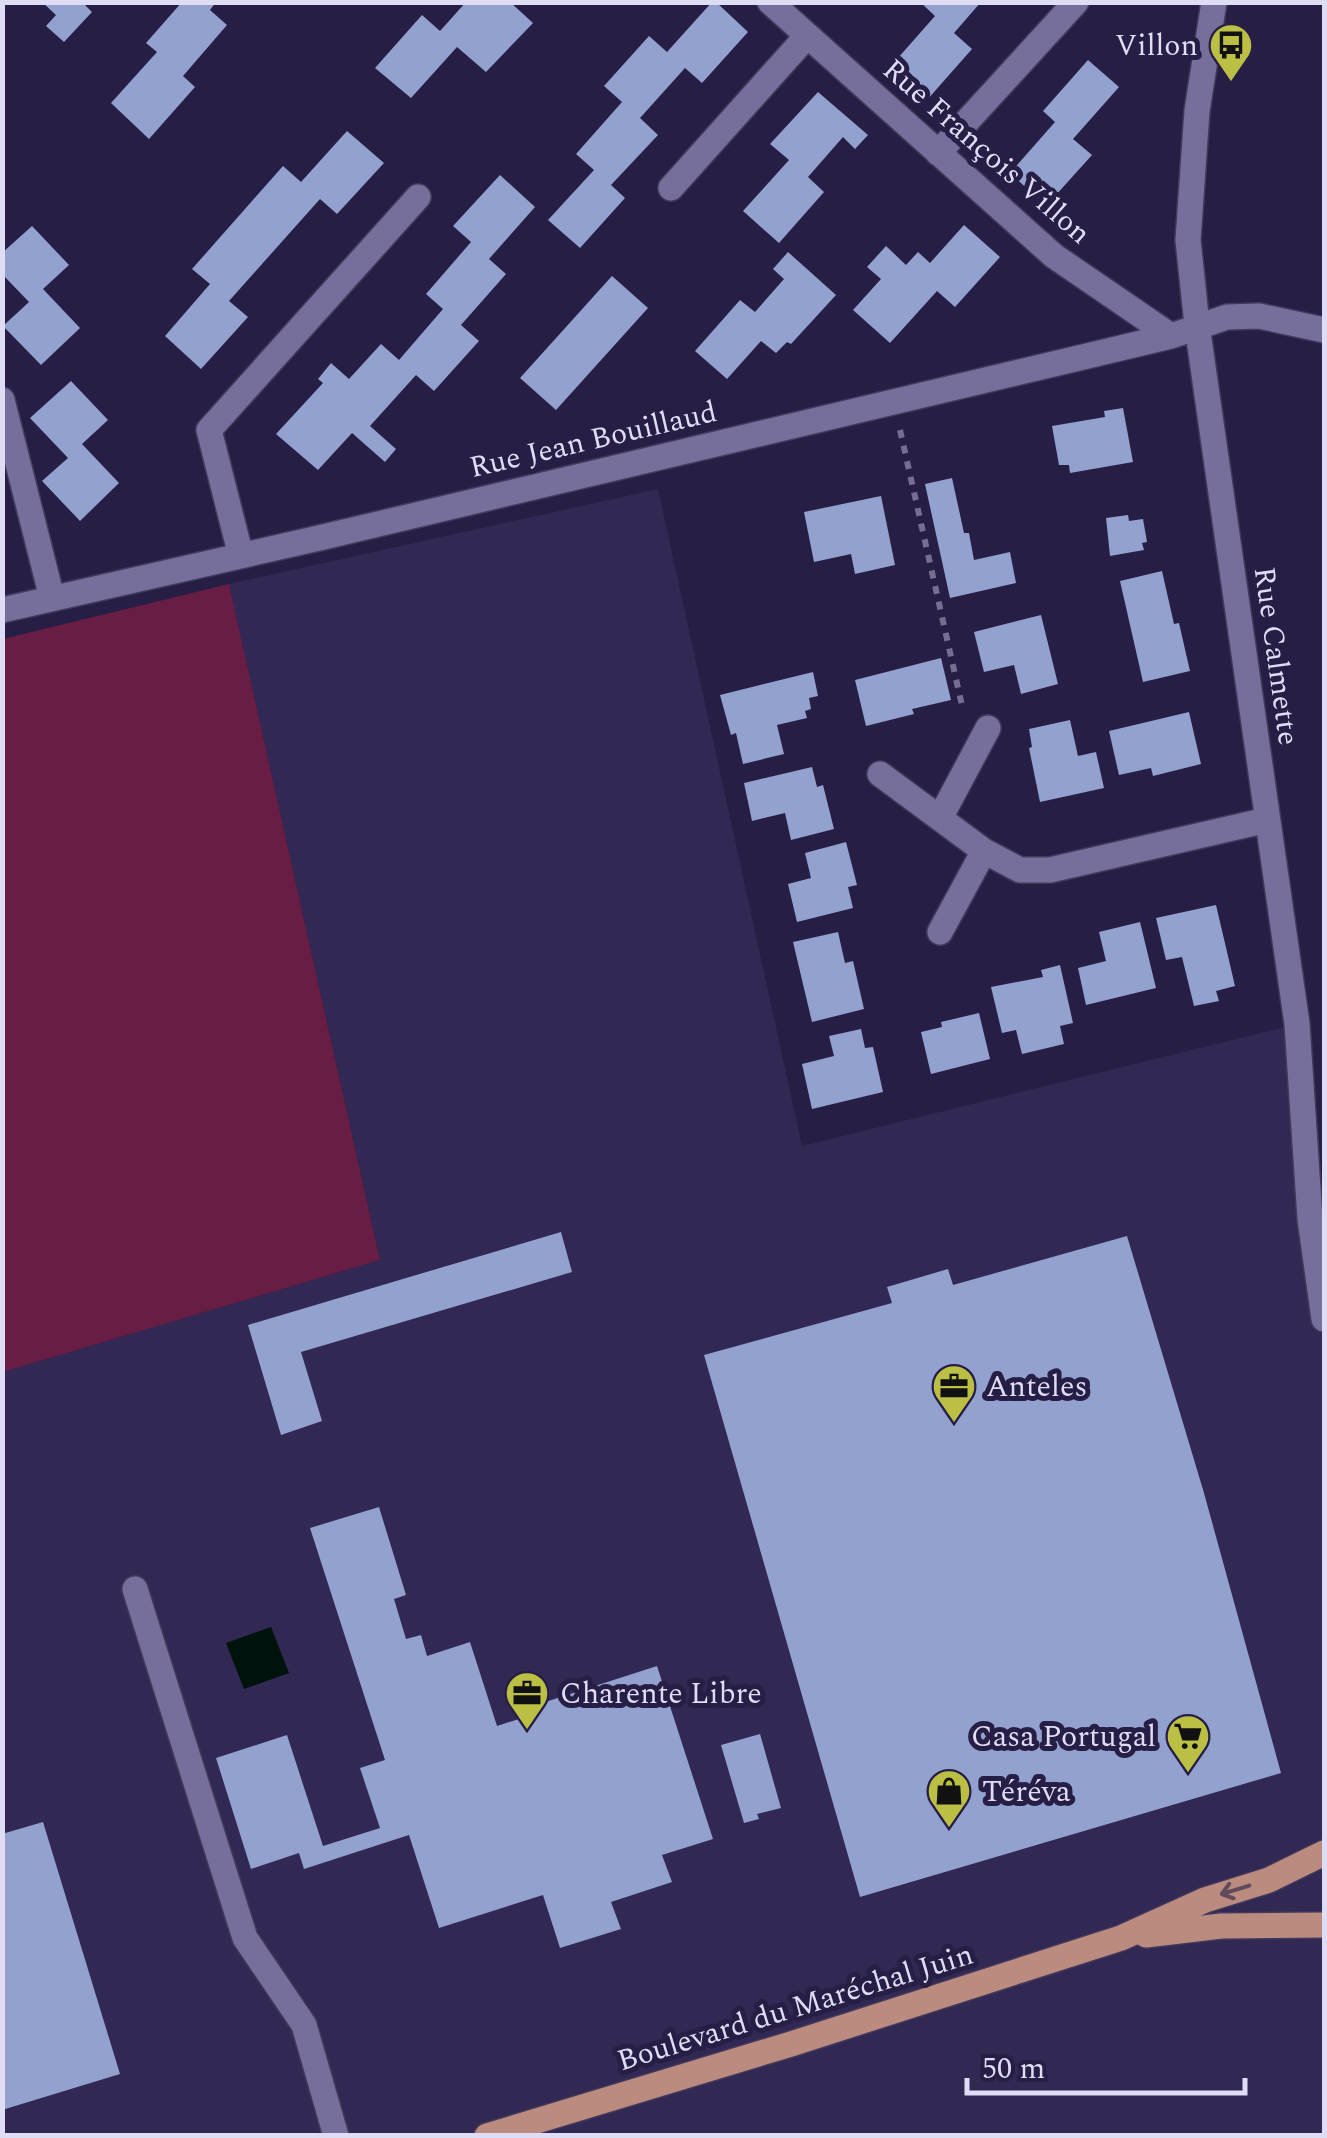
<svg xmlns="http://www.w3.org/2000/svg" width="1327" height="2138" font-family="Spectral,serif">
  <rect width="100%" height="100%" fill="#271e45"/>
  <path fill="#322854" d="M 658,489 L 802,1146 L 1297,1024 L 1310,1219 L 1324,1217 L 1324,2135 L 3,2136 L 3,1372 L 380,1260 L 229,584 Z"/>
  <path fill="#681d45" d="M 229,584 L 380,1260 L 3,1372 L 3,639 Z"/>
  <path fill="#00120c" d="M 271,1627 L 289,1673 L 244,1689 L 226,1643 Z"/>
  <path fill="#93a1cf" d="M 42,2 L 82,2 L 92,12 L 64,42 L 46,26 L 56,15 Z
    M 182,2 L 216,2 L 210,10 L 227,25 L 183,76 L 195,87 L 149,139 L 111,103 L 157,52 L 146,43 Z
    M 466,2 L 510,2 L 533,23 L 486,72 L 457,47 L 411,98 L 375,68 L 422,15 L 440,31 Z
    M 712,2 L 716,2 L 748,32 L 702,83 L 685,68 L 640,118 L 658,135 L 611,185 L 625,198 L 580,248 L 548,220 L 594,170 L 576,154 L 622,102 L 604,86 L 649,36 L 667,52 Z
    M 920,2 L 981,2 L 954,33 L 972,49 L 927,100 L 890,67 L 935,16 Z
    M 1088,60 L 1119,87 L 1073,139 L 1092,155 L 1046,206 L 1010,173 L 1055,122 L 1043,111 Z
    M 818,92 L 868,135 L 855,149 L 843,137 L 808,177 L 824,192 L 779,243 L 743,211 L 789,160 L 770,144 Z
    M 347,131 L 384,163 L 337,214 L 320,199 L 229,301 L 248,317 L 201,369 L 165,336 L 210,284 L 192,269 L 283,166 L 301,182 Z
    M 500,175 L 535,207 L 489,259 L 506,274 L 461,325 L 479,341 L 434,391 L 416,375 L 370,426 L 396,449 L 385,462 L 352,433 L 318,470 L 276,434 L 323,383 L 318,379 L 331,363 L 349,379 L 381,344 L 399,360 L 443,309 L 426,294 L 471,242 L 453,226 Z
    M 964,225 L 1000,257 L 955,307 L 937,291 L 890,343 L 853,310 L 881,279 L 867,267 L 886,246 L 906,265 L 918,252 L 930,263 Z
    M 32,226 L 69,265 L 43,289 L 80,328 L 41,365 L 3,326 L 29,302 L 2,274 L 2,253 Z
    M 788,252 L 836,295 L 791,344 L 787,342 L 776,353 L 761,341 L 727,379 L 695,351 L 740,300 L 755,312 L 784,279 L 773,269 Z
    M 612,276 L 648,308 L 556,410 L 520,378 Z
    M 71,381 L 108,420 L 82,444 L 119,483 L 80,521 L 42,481 L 68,458 L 30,418 Z
    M 1123,408 L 1133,462 L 1070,473 L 1069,465 L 1059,465 L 1052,426 L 1105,417 L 1104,411 Z
    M 952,478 L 964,533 L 969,533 L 974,560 L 1010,552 L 1016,583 L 950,598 L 925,484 Z
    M 881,496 L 895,565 L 855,574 L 851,554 L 814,562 L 804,512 Z
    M 1128,515 L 1129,521 L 1143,519 L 1147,542 L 1142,543 L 1144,550 L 1110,556 L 1106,518 Z
    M 1162,571 L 1174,624 L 1179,623 L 1190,671 L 1143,682 L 1120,581 Z
    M 1041,615 L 1058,684 L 1021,694 L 1014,665 L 984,672 L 974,632 Z
    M 941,658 L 951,700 L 912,709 L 914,714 L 866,726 L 855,680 Z
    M 813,672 L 818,696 L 809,698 L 811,709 L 805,711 L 807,718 L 777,725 L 784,754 L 743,764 L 736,733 L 731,735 L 720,695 Z
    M 1189,712 L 1201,764 L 1153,776 L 1151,768 L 1119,775 L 1109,731 Z
    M 1070,720 L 1078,756 L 1096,752 L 1104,788 L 1040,802 L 1029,748 L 1032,747 L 1029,729 Z
    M 812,767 L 817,787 L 823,785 L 834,829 L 791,840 L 785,813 L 752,821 L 744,783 Z
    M 846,842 L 857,885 L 848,887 L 853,908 L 797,922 L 788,884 L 811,878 L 805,853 Z
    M 1216,905 L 1235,986 L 1216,991 L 1219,1001 L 1194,1006 L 1182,957 L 1166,960 L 1156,918 Z
    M 1140,922 L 1156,988 L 1086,1005 L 1078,968 L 1106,961 L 1099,932 Z
    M 838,932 L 845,963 L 853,961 L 864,1009 L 812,1022 L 793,942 Z
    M 1060,965 L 1073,1023 L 1060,1026 L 1064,1044 L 1022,1054 L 1016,1030 L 1002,1033 L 991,987 L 1043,977 L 1041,970 Z
    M 979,1013 L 990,1059 L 931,1074 L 921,1032 L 942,1027 L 941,1022 Z
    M 861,1029 L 865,1048 L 873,1047 L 883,1092 L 812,1109 L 802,1064 L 834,1056 L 829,1036 Z
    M 561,1232 L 572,1272 L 301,1352 L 322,1421 L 281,1435 L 248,1325 Z
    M 1127,1236 L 1204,1493 L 1281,1773 L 860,1897 L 704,1355 L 892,1303 L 887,1287 L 948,1269 L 953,1285 Z
    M 379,1507 L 406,1595 L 394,1599 L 406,1639 L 421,1635 L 427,1656 L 470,1642 L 497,1726 L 541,1712 L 539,1704 L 657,1666 L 713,1839 L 662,1855 L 672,1882 L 611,1902 L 621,1929 L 560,1948 L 543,1895 L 439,1928 L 409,1835 L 304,1869 L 299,1853 L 251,1869 L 216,1758 L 287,1735 L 323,1846 L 380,1828 L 360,1768 L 385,1760 L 310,1528 Z
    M 760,1734 L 781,1808 L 757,1814 L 759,1819 L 744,1823 L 721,1745 Z
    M 43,1822 L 120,2074 L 2,2110 L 2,1834 Z"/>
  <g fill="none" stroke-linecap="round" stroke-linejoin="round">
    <g stroke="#42395b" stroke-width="28">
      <path id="minor" d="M 770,2 L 1054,256 L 1171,336
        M 1214,2 L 1197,111 L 1188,240 L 1197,325 L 1297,1024 L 1310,1219 L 1324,1319
        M 938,153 L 1076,2
        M 671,188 L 807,36
        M 2,400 L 52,598
        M 241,556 L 209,430 L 418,197
        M 2,610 L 319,538 L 1083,357 L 1171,336 L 1227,317 L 1259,316 L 1324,330
        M 880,774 L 984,851 L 1020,870 L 1050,870 L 1267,820
        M 940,818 L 988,728
        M 940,932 L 984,851
        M 135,1589 L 245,1938 L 304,2025 L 336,2136"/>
    </g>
    <g stroke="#42395b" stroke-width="28">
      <path id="major" d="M 1146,1935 L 1221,1926 L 1324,1925
        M 487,2136 L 791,2044 L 1121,1938 L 1205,1900 L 1269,1880 L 1324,1853"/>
    </g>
    <path stroke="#756e90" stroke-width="6" stroke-dasharray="8 8" stroke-linecap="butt" d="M 900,430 L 963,710"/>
    <use href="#minor" stroke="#766f9c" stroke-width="25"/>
    <use href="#major" stroke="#bb8b80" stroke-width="25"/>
  </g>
  <defs><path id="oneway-shaft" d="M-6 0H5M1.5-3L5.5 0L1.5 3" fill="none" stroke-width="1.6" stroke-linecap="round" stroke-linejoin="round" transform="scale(2.5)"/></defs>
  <use stroke="#624a5d" href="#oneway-shaft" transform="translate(1235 1890) rotate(163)"/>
  <defs>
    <g id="bus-pin" transform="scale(2.25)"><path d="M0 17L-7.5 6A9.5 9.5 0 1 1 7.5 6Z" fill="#bbc045" stroke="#271e45"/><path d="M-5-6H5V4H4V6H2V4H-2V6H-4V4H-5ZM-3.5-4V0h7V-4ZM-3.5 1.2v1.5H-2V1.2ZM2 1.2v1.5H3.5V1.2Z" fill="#111"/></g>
    <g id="office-pin" transform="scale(2.25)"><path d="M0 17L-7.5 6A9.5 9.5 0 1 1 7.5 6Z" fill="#bbc045" stroke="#271e45"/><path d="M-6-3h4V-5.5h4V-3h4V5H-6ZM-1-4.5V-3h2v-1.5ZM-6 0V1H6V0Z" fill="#111"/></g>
    <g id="supermarket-pin" transform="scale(2.25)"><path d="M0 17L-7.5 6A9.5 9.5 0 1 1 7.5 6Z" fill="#bbc045" stroke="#271e45"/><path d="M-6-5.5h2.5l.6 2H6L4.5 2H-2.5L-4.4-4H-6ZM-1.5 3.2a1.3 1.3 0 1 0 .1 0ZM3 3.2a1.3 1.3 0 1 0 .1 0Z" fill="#111"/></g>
    <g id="shop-pin" transform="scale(2.25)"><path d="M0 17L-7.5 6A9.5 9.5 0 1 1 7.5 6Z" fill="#bbc045" stroke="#271e45"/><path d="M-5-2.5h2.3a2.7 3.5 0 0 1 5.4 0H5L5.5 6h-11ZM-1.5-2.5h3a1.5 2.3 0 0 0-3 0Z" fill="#111"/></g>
  </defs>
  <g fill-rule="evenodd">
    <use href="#bus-pin" x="1231" y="45"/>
    <use href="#office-pin" x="954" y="1386"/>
    <use href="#office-pin" x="527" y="1693"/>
    <use href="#supermarket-pin" x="1188" y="1736"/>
    <use href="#shop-pin" x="949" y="1791"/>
  </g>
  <g text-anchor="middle" stroke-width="10" stroke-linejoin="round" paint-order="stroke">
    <g font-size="30" fill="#dfdcf6" stroke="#271e45" text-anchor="start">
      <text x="1198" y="55" text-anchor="end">Villon</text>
      <text x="986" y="1396">Anteles</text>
      <text x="560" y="1703">Charente Libre</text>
      <text x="1156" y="1746" text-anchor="end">Casa Portugal</text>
      <text x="982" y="1801">Téréva</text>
    </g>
    <g font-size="30" fill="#dfdcf6" stroke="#271e45">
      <text transform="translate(987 151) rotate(41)" y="10">Rue François Villon</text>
      <text transform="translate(593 439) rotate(-13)" y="10">Rue Jean Bouillaud</text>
      <text transform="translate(1277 656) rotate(82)" y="10">Rue Calmette</text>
      <text transform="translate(795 2007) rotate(-17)" y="10">Boulevard du Maréchal Juin</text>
    </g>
  </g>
  <rect width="1327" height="2138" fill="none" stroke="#dfdcf6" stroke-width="10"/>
  <path d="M967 2078v15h278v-15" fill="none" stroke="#dfdcf6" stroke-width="5"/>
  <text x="982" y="2078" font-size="30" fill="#dfdcf6" stroke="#271e45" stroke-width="8" paint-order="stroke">50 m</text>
</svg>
